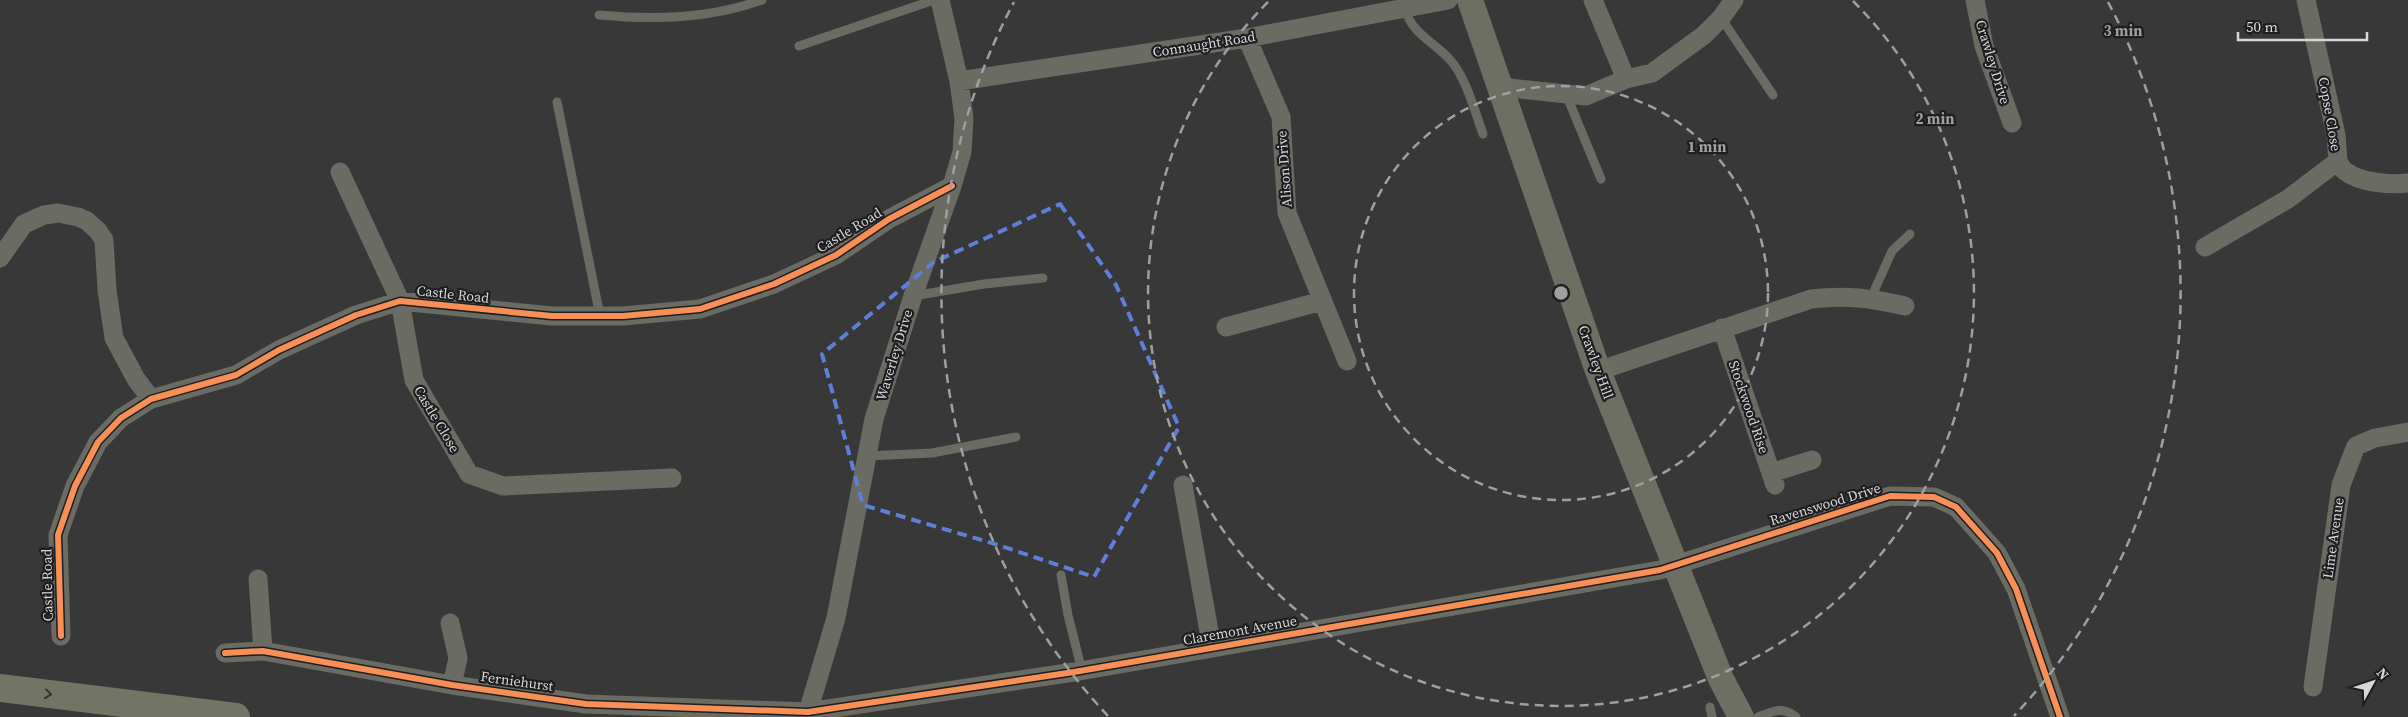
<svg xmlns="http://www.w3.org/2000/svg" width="2408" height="717" font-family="'Source Serif 4',serif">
  <rect width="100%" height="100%" fill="#383839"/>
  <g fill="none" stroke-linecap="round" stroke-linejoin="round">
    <path stroke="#6a6b62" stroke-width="9" d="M 1405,8 C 1412,37 1439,43 1455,66 C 1468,85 1475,112 1483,134
      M 599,15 C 654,20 709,19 762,0
      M 1721,18 L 1773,95
      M 799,46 L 934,0
      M 1566,94 L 1601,179
      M 557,102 L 600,316
      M 913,296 L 984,284 L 1043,278
      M 1871,298 L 1892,251 L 1910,234
      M 867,456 L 932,453 L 1016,437
      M 1061,575 L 1068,615 L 1082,671
      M 1710,707 L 1712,717
      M 1758,717 C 1773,711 1783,706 1796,717"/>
    <path stroke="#6a6b62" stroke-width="19" d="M 1593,0 L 1626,79
      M 1975,0 L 1984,46 L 2012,123
      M 1247,38 L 1281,117 L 1287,213 L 1347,361
      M 959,81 L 1247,38 L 1448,0
      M 1500,87 L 1586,96 L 1626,79 L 1652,73 L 1704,35 L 1721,18 L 1734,0
      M 2338,161 C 2340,164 2342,169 2345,171 C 2360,183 2390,185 2408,183
      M 340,172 L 400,301 L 414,380 L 469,474 L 503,486 L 672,478
      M 2205,247 L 2288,199 L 2338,161 L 2336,135 L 2306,0
      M 0,258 L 24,224 L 44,215 L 58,213 L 78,217 L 87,221 L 98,231 L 104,240 L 107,290 L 114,338 L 136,379 L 151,399
      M 1226,327 L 1322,301
      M 1722,328 L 1775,485
      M 1598,371 L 1811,299 C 1847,295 1870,298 1905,306
      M 1771,473 L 1812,460
      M 1183,485 L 1212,648
      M 258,579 L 263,651
      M 450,623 L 458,658 L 452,685
      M 61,636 L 58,535 L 75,486 L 98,442 L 121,418 L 151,399 L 236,375 L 279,350 L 356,315 L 400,301 L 552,316 L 623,316 L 700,309 L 774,284 L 836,255 L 889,219 L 952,186
      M 225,653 L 263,651 L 452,685 L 586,704 L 808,712 L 1074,672 L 1660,570 L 1890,496 L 1934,497 L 1956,507 L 1997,553 L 2016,589 L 2060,717
      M 2313,687 L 2341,485 L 2356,446 L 2375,438 L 2408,432
      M 808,712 L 836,618 L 874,419 L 913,296 L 952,186 L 962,152 L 964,119 L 959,81 L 940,0"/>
    <path stroke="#6e6f63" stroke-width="26" d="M 1470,0 L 1598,371 L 1721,679 L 1741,717"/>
    <path stroke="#727466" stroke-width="28" d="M 0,688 L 236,717"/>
    <g stroke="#1e1e20" stroke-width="9">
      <path id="cycleway" d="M 61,636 L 58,535 L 75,486 L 98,442 L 121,418 L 151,399 L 236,375 L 279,350 L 356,315 L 400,301 L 552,316 L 623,316 L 700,309 L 774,284 L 836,255 L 889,219 L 952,186
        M 225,653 L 263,651 L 452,685 L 586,704 L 808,712 L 1074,672 L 1660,570 L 1890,496 L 1934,497 L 1956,507 L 1997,553 L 2016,589 L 2060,717"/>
    </g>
    <use href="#cycleway" stroke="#f78f57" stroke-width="6"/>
  </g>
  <defs><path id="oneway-chevron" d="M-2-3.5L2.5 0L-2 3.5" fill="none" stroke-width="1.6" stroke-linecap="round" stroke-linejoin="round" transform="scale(1.25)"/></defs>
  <use stroke="#333432" href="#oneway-chevron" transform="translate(48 694) rotate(7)"/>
  <path fill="none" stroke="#5e7ed8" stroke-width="4" stroke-dasharray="10 6" stroke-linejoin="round" d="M 1060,204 L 1116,285 L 1179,427 L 1094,577 L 995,544 L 863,505 L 822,354 L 934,262 Z"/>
  <g fill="none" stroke="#9f9fa1" stroke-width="2.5" stroke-dasharray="9 6">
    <circle cx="1561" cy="293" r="207"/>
    <path d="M1853 1A413 413 0 1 1 1269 1"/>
    <path d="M1108 716A620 620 0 0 1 1014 2M2108 2A620 620 0 0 1 2014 716"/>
  </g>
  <g text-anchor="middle" stroke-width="4.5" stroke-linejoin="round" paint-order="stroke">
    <g font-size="14" fill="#d7d7d9" stroke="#1e1e20">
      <text transform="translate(1204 44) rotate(-9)" y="5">Connaught Road</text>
      <text transform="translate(1993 62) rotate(73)" y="5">Crawley Drive</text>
      <text transform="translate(2330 114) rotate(80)" y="5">Copse Close</text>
      <text transform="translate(1284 169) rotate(-94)" y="5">Alison Drive</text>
      <text transform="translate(849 230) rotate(-31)" y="5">Castle Road</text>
      <text transform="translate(453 294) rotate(6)" y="5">Castle Road</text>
      <text transform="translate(894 355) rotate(-73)" y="5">Waverley Drive</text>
      <text transform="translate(1596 362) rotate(70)" y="5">Crawley Hill</text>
      <text transform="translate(1749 407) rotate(71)" y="5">Stockwood Rise</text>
      <text transform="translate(437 419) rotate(59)" y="5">Castle Close</text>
      <text transform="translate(1825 504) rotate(-17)" y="5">Ravenswood Drive</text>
      <text transform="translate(2333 538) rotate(-82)" y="5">Lime Avenue</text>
      <text transform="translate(47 585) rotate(-91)" y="5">Castle Road</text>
      <text transform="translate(1240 630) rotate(-10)" y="5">Claremont Avenue</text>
      <text transform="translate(517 681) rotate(8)" y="5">Ferniehurst</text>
    </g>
  </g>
  <circle cx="1561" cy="293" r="8" fill="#9f9fa1" stroke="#1e1e20" stroke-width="2.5"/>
  <g font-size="15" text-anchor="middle" font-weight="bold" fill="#9f9fa1" stroke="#1e1e20" stroke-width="4.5" stroke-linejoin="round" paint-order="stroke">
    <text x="2123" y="36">3 min</text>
    <text x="1935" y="124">2 min</text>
    <text x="1707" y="152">1 min</text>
  </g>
  <g transform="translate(2373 682) rotate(50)" stroke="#1e1e20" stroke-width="4" paint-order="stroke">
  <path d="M0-4L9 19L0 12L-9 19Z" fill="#d7d7d9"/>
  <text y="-8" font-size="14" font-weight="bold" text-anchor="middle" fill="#d7d7d9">N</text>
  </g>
  <path d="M2238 32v8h129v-8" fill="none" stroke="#d7d7d9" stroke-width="2.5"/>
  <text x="2246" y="32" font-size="15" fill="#d7d7d9" stroke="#1e1e20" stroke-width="4" paint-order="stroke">50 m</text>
</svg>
